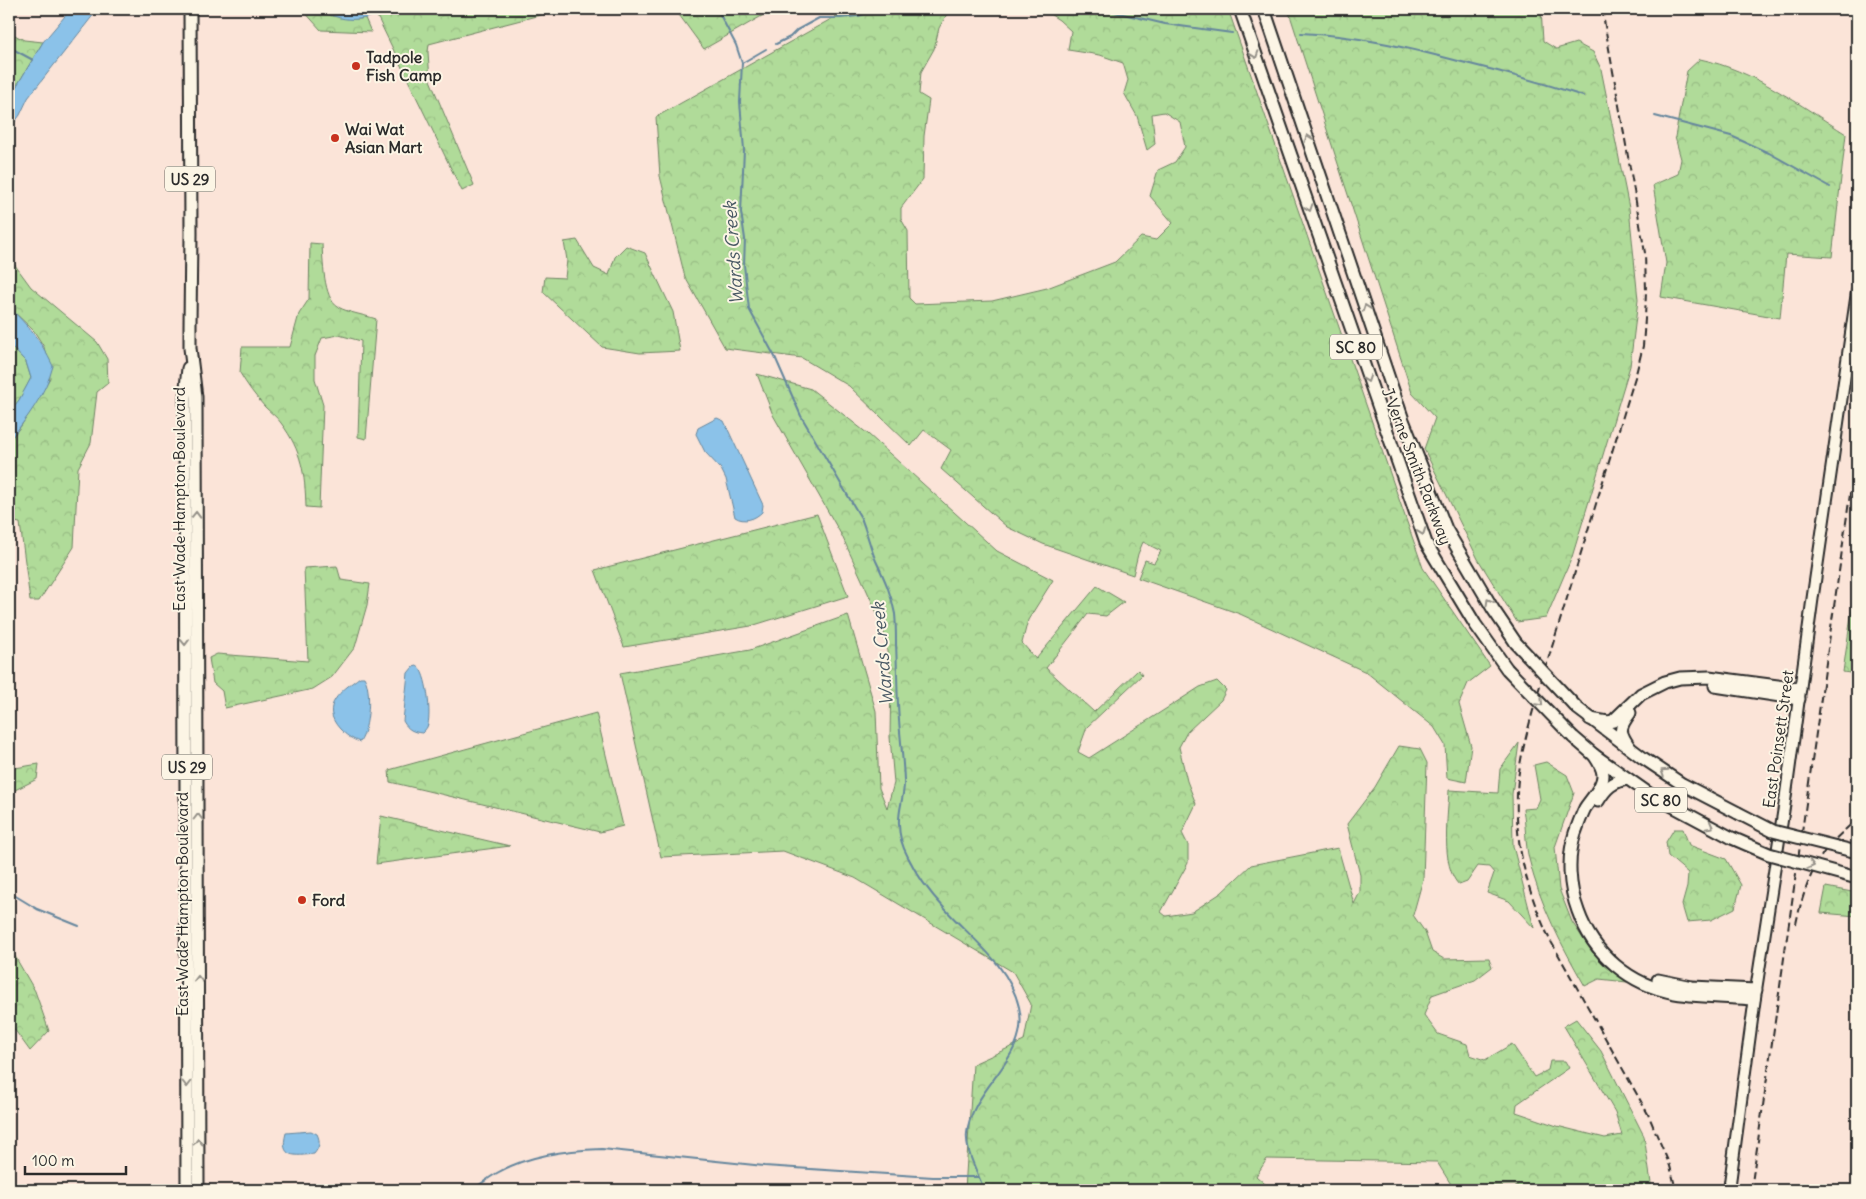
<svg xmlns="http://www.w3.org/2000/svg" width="1866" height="1199" viewBox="0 0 1866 1199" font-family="Delius,sans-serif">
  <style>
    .forest { fill: url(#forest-crowns); stroke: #6e8362 }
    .water { fill: #8bc2e9; stroke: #65869d }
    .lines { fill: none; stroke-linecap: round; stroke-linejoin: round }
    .stream { stroke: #65869d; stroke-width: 2 }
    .secondary-casing { stroke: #2b2b2b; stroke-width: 14 }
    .primary-casing { stroke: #2b2b2b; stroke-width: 15 }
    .secondary { stroke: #fcf5e5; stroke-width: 10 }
    .primary { stroke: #fcf5e5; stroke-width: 11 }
    .rail { stroke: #2b2b2b; stroke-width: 2; stroke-dasharray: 8 4; stroke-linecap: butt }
    .primary-bridge-casing { stroke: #2b2b2b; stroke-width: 15; stroke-linecap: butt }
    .primary-bridge { stroke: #fcf5e5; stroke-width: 11 }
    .oneway { stroke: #949088 }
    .poi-dot { fill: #c8321e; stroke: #fcf5e5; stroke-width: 2 }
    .labels { text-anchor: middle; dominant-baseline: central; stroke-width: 4; stroke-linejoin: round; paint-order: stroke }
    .shield { fill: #fcf5e5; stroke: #6a6863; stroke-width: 1 }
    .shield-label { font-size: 15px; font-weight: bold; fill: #2b2b2b }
    .poi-label { font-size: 16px; font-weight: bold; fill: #2b2b2b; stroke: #fcf5e5; text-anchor: start }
    .street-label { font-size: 16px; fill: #2b2b2b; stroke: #fcf5e5 }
    .water-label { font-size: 18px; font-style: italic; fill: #485864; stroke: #fcf5e5 }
  </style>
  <defs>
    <pattern id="forest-crowns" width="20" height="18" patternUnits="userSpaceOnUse" patternTransform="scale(1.25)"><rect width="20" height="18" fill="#b0db99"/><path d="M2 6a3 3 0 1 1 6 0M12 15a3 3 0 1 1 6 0" fill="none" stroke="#98bc84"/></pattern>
  </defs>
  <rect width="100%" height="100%" fill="#fbe4d8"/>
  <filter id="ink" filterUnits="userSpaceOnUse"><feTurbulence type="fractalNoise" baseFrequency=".02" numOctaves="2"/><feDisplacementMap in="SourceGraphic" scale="10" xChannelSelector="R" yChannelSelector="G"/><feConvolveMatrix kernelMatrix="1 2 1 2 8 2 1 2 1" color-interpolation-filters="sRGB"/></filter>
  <g filter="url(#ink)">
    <g class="forest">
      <polygon points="302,9 319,9 332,16 360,19 365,18 371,32 321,30"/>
      <polygon points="397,9 563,9 429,44 428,52 430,80 474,185 462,191 376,14"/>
      <polygon points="672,9 774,9 704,49 677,12"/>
      <polygon points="849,9 975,9 947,14 939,28 934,49 921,72 919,94 929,100 924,136 923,179 901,208 901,219 908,231 909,298 915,304 992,301 1047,288 1115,262 1141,237 1156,240 1173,223 1150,196 1158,170 1175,162 1185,147 1180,122 1164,112 1152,114 1155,144 1147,150 1137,116 1124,93 1128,80 1123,63 1100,55 1068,50 1071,31 1059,20 1042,9 1228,9 1423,568 1490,666 1468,683 1459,704 1471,746 1466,782 1447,778 1445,745 1434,727 1366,672 1240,614 1138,578 1145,560 1154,563 1161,551 1143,542 1138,554 1133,575 1043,544 1007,527 941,469 951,450 924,430 911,446 849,386 802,358 725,348 685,277 660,176 656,117"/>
      <polygon points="1288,9 1541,9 1543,41 1556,49 1576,43 1593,52 1601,69 1629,208 1638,300 1630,366 1572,557 1546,618 1517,622 1478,559 1424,449 1435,418 1412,393"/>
      <polygon points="9,32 24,40 43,42 9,99"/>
      <path d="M 1700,59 C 1753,70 1800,105 1846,134 L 1832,257 L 1786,254 L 1780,318 L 1661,297 L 1666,263 L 1653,185 L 1678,174 L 1681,159 L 1675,137 L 1687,71 Z"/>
      <polygon points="577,240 594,268 609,275 615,257 626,246 645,253 673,312 680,351 640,353 602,347 543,292 545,277 565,278 567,260 564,242"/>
      <path d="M 310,243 L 322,244 C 323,260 323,298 338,307 C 349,313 365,315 376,319 L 366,439 L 358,437 L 361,341 L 339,335 L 322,338 L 315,356 L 315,379 L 323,405 L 319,508 L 306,507 C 305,474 302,451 281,423 C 277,417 270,412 265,407 C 255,396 247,385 240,373 L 242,347 L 290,347 L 299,314 L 309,299 Z"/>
      <polygon points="9,257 31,287 97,342 107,359 108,383 97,392 91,443 78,468 74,547 39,601 30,601 20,523 9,521 9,441 21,426 50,378 44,347 34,331 9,307"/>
      <polygon points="9,344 26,362 31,378 19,401 9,412"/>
      <polygon points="757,374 811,389 868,434 997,551 1053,580 1028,620 1022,643 1036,659 1097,586 1124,602 1106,616 1088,614 1046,668 1094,712 1138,670 1142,675 1087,727 1078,752 1089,758 1200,687 1217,681 1226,690 1221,700 1187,732 1179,747 1187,781 1196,804 1182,833 1188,845 1188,863 1161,912 1166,916 1192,912 1221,893 1251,865 1338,848 1354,904 1360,892 1360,875 1347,824 1375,787 1399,746 1420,749 1427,763 1423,879 1413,915 1425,932 1432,952 1444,959 1489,958 1492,967 1475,980 1432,995 1424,1015 1438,1034 1467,1044 1470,1055 1485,1060 1512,1044 1534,1077 1548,1070 1550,1061 1565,1061 1569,1068 1517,1104 1516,1112 1557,1126 1605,1138 1622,1135 1615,1112 1564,1026 1576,1019 1601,1051 1644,1136 1652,1190 1517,1190 1517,1185 1452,1186 1437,1162 1267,1159 1256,1176 1272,1190 1185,1190 1178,1188 1179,1190 965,1190 973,1064 1024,1041 1031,1004 1013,972 855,878 783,851 661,857 620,673 750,650 848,615 876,711 879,788 887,808 894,783 890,737 891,677 883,626 842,536 773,415"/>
      <polygon points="817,514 848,596 751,626 624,647 595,570"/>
      <polygon points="337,566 341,580 370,584 367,605 355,647 332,677 313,689 225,708 222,691 213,683 209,658 217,654 308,661 304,568"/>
      <polygon points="1857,573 1857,674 1843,672"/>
      <polygon points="596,713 623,826 600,832 390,782 389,770"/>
      <path d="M 1519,743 L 1512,794 L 1513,846 L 1534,928 L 1509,901 L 1487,893 L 1494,873 L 1489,867 L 1478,866 L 1467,882 L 1459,885 C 1440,865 1448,816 1449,790 L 1498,793 L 1500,769 Z"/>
      <path d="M 1546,762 L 1567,775 L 1574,793 L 1555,847 L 1559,889 L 1572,922 L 1592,952 L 1627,982 L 1599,979 L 1585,986 C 1562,946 1540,905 1529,859 C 1525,843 1526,826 1523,809 L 1536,808 L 1540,799 L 1534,765 Z"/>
      <polygon points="39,764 37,779 9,793 9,769"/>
      <polygon points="381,816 510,846 376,864"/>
      <polygon points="1674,829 1683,829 1689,845 1726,859 1741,885 1735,908 1711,920 1687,922 1682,905 1687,887 1688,873 1668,856 1666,842"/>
      <polygon points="1826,887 1857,893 1857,916 1821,913"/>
      <polygon points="9,946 35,991 49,1031 30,1051 9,1022"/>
    </g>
    <g class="water">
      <polygon points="71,9 98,9 28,98 20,115 9,130 9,99 43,42"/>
      <path d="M 319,9 L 397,9 C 365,18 350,27 319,9 Z"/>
      <path d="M 9,307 C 29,327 40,339 53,366 C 46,394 26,419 9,441 L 9,412 L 19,400 L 31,378 L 26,362 L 9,344 Z"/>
      <path d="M 717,418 L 724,421 L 763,505 L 762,512 C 755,519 744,523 735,517 L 726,479 L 721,469 L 705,452 L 696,434 L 698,428 Z"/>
      <path d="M 417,666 C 427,671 432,717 427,727 C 426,729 424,731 422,733 C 413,732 408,730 403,721 L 408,673 L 413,667 Z"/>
      <path d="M 360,677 L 364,677 C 372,690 369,729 360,742 C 351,739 346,735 340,729 C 319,706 341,691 360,677 Z"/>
      <path d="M 311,1131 L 317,1134 C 321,1142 319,1148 314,1154 C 295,1156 279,1159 286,1133 Z"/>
    </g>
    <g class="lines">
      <g class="stream">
        <path d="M 717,9 L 736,45 L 742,63 L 740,102 L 744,150 L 741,212 L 745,239 L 744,265 L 749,309 L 775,357 L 801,416 L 861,518 C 867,532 870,547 876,561 C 885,580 891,593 895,614 C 896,624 896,634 896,644 C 897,664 897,684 898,704 C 899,730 903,755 904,780 C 905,795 898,809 899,824 C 899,835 903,848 908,857 C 917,876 931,894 945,909 C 972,939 1009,965 1019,1007 C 1031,1058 972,1086 967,1133 C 965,1152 978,1172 984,1190"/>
        <polyline points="1102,9 1165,24 1232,33"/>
        <path d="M 1301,33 C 1356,35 1409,48 1462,62 C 1503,72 1543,83 1583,96"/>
        <polyline points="776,44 790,37 797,30 819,18 841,18 858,16 881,9"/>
        <polyline points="9,47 33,60"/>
        <polyline points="742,63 766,49"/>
        <polyline points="1655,116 1731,136 1769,153 1830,187"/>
        <polyline points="9,892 37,909 79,926"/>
        <path d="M 472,1190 C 480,1185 488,1178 497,1173 C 528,1155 567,1150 602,1149 L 764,1166 L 933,1177 L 978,1177"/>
      </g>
      <defs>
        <polyline id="secondary" points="1729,1190 1756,990 1785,801 1813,595 1857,292"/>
        <g id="primary">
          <polyline points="190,9 191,234 190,325 190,348 196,397 198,1190"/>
          <polyline points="1240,9 1426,543 1475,624 1507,669"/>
          <polyline points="1264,9 1403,420 1446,529 1493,609 1516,643"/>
          <polyline points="1715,686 1799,699"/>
          <polyline points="1577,708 1643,758 1682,784 1738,813"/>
          <polyline points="1590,719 1608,722 1613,721 1641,694 1665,682 1680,678 1709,677 1800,689"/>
          <polyline points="1573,737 1594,755 1648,793 1732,838"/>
          <path d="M 1630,748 C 1619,732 1618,729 1630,713"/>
          <path d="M 1594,755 C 1598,761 1603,768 1603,775 C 1603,787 1591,799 1585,808 C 1581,816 1578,825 1575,833 C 1567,858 1569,887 1578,911 C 1593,954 1630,985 1675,993 C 1701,997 1728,997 1754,999"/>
          <path d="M 1598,801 C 1606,788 1613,781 1628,779"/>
          <polyline points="1658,980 1692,987 1756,990"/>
          <polyline points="187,1190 185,397 188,368"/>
        </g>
      </defs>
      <use href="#secondary" class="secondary-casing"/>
      <use href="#primary" class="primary-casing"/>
      <use href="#secondary" class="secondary"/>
      <use href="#primary" class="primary"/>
      <g class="rail">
        <path d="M 1602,9 L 1645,253 L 1646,291 L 1645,319 L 1643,346 L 1636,374 L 1539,689 C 1530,722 1518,760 1517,794 C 1515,847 1527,890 1549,938 L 1648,1114 L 1670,1166 L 1676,1190"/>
        <path d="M 1796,924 C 1801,900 1810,872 1824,852 C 1833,840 1846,829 1857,819"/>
        <polyline points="1751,1190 1857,445"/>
      </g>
      <defs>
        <g id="primary-bridge">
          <polyline points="1516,643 1577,708"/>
          <polyline points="1507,669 1573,737"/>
          <polyline points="1738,813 1773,831 1857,852"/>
          <polyline points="1732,838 1769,854 1857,878"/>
        </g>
      </defs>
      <use href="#primary-bridge" class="primary-bridge-casing"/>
      <use href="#primary-bridge" class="primary-bridge"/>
    </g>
    <defs><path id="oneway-chevron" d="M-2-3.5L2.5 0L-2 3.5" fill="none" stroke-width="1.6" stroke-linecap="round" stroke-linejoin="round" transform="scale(1.25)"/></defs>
    <g class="oneway">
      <use href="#oneway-chevron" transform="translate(1255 55) rotate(71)"/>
      <use href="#oneway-chevron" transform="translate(1308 138) rotate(-109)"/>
      <use href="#oneway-chevron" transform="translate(1309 208) rotate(71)"/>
      <use href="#oneway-chevron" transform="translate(1366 308) rotate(-109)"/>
      <use href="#oneway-chevron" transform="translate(1367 379) rotate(71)"/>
      <use href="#oneway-chevron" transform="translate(196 515) rotate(-89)"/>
      <use href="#oneway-chevron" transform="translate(1422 532) rotate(70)"/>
      <use href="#oneway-chevron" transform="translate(1489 602) rotate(-120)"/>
      <use href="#oneway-chevron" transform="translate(185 642) rotate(89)"/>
      <use href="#oneway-chevron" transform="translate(1540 703) rotate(46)"/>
      <use href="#oneway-chevron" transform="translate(1664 772) rotate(-147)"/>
      <use href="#oneway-chevron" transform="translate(198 817) rotate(-90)"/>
      <use href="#oneway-chevron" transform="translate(1710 826) rotate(29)"/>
      <use href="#oneway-chevron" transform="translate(1811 865) rotate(15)"/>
      <use href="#oneway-chevron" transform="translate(198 979) rotate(-90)"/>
      <use href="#oneway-chevron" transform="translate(187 1084) rotate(90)"/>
      <use href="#oneway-chevron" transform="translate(198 1142) rotate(-90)"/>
    </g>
  </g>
  <g class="poi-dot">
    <circle cx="356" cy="66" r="5"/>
    <circle cx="335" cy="138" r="5"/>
    <circle cx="302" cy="900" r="5"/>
  </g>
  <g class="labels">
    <g class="shield">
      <rect x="165" y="166.5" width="50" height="25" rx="4"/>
      <rect x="1330" y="334.5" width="52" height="25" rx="4"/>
      <rect x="162" y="754.5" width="50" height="25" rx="4"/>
      <rect x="1635" y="787.5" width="52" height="25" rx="4"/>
    </g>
    <g class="shield-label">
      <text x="190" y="179">US 29</text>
      <text x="1356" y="347">SC 80</text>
      <text x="187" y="767">US 29</text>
      <text x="1661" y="800">SC 80</text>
    </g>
    <g class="poi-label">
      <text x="366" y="57">Tadpole<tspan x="366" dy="18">Fish Camp</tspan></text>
      <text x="345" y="129">Wai Wat<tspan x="345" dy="18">Asian Mart</tspan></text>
      <text x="312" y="900">Ford</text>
    </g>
    <g class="street-label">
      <text transform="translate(1417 466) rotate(69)">J Verne Smith Parkway</text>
      <text transform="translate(179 499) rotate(-90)">East Wade Hampton Boulevard</text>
      <text transform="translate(1778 739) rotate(-82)">East Poinsett Street</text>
      <text transform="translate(182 904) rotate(-90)">East Wade Hampton Boulevard</text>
    </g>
    <g class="water-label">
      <text transform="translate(733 253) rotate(-94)">Wards Creek</text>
      <text transform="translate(882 654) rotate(-95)">Wards Creek</text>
    </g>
  </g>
  <rect width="1866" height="1199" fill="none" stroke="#fcf5e5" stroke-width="30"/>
  <rect x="15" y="15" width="1836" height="1169" fill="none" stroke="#2b2b2b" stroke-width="2" filter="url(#ink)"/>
  <path d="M25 1166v8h101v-8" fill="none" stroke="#2b2b2b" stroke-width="2.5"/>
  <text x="32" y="1166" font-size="15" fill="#2b2b2b" stroke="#fcf5e5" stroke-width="4" paint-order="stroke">100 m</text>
</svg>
